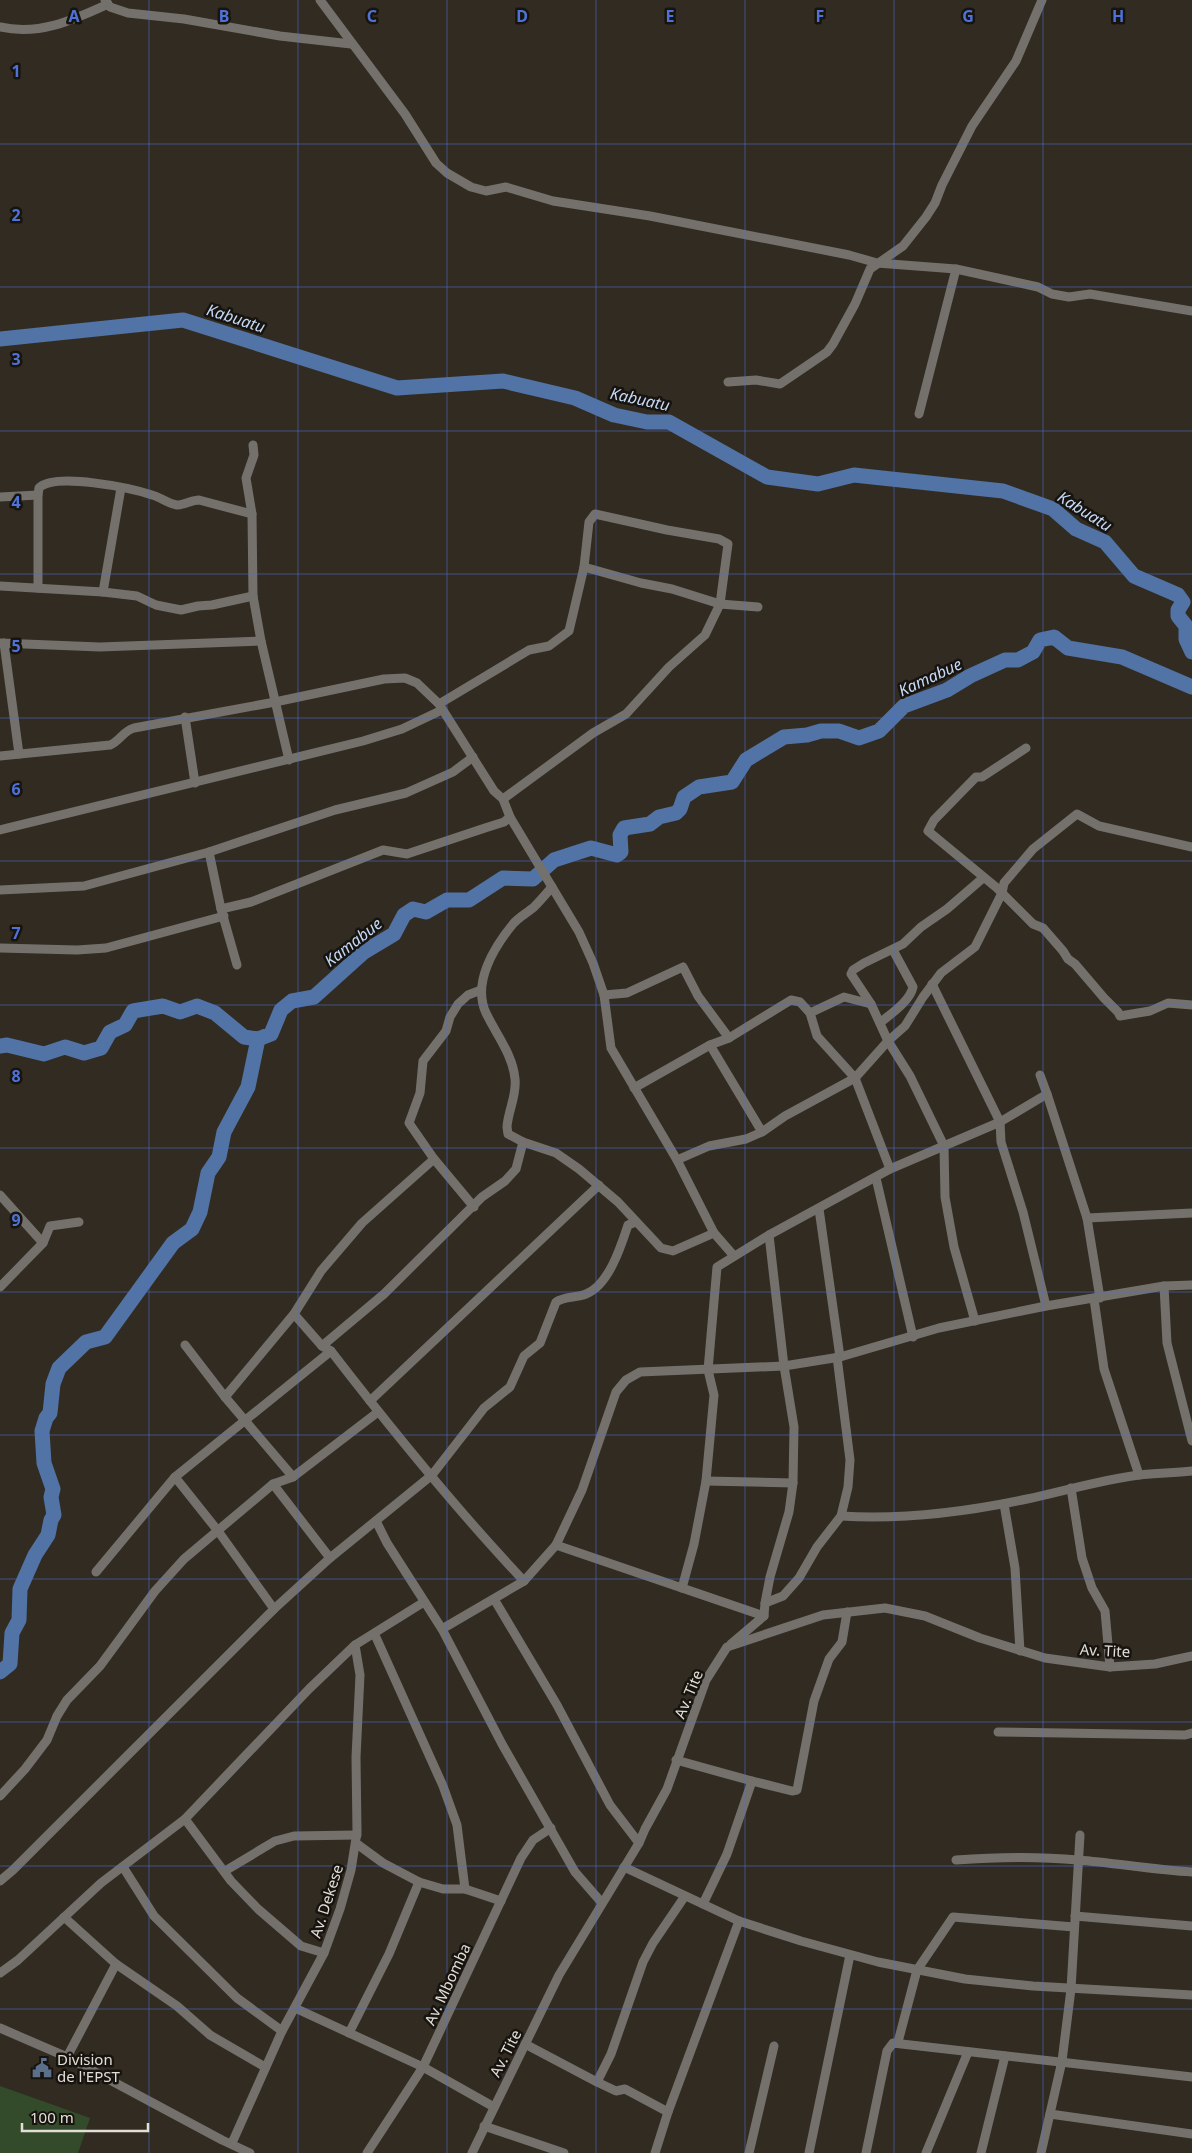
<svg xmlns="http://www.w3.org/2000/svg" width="1192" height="2153" viewBox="0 0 1192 2153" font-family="'Noto Sans',sans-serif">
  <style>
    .green { fill: #334b2b }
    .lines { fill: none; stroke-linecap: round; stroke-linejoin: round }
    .river { stroke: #5173a5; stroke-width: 15 }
    .street { stroke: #74716c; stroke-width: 9 }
    .grid { fill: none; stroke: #4e72d8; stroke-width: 1; stroke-opacity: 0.55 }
    .labels { text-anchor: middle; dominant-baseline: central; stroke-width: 5; stroke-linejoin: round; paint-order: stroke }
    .street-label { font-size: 15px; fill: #e2ded7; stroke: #17140f }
    .poi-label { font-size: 15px; fill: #e2ded7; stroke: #17140f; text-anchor: start }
    .water-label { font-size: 16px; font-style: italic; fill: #c6daf8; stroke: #17140f }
    .grid-label { font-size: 16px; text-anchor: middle; font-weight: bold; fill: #4e72d8; stroke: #17140f; stroke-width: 5; stroke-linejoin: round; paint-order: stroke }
  </style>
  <rect width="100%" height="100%" fill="#322b21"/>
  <polygon class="green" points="0,2086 90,2118 78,2153 0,2153"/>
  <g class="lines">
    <g class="river">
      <polyline points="0,339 183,320 397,388 503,381 575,398 614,415 647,422 669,422 767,477 818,484 854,475 1003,491 1053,509 1076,529 1105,542 1134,576 1178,595 1183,602 1178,610 1178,616 1186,626 1186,639 1192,652"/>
      <polyline points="0,1046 7,1045 44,1054 65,1047 84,1053 101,1048 110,1032 125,1025 133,1011 163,1006 180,1012 197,1006 215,1013 244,1037 258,1039 271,1034 281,1010 292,1001 314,997 364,952 394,934 404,915 413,909 426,912 447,900 469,900 503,878 533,879 554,860 591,848 617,855 621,852 620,835 624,828 650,824 659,817 676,813 680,809 684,797 699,787 732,782 746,760 784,737 807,735 821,731 839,731 859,738 879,731 904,706 947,690 970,676 1005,660 1018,660 1033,652 1040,640 1054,637 1068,648 1122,657 1192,687"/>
      <polyline points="0,1672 10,1664 12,1633 19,1620 20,1589 35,1555 48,1535 51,1520 54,1515 51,1497 53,1489 44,1463 42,1431 46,1418 50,1413 53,1384 59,1368 86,1342 105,1337 173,1243 192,1229 200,1212 208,1173 219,1157 224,1132 248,1087 258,1039"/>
    </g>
    <g class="street">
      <polyline points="105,0 110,7 128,13 184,19 280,36 351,44"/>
      <polyline points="320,0 405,114 436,163 447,173 471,187 486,191 506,187 553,201 650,216 849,255 877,263 956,269 1011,281 1038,287 1052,294 1069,297 1090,294 1192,311"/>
      <path d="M 0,27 C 39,36 73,20 108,4"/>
      <polyline points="728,382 756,380 780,384 827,352 833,344 855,304 870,269 903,246 926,217 935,203 942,185 972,126 1016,61 1042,0"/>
      <polyline points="919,414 956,269"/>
      <polyline points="253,445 254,455 246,478 252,514 253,596 261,641 289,760"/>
      <polyline points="0,497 38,495"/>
      <polyline points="584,567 641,583 672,589 720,604 758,607"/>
      <polyline points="0,586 103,592 137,596 156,605 181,610 198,606 212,605 253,596"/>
      <path d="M 38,588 L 38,495 L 39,488 C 55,472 131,488 152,495 C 160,497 169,504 177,505 C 184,505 192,500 199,500 L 252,514"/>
      <polyline points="103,592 121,488"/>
      <polyline points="0,643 100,647 261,641"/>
      <polyline points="4,643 19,754"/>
      <polyline points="439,704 529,650 549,646 569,631 584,567 589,522 595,514 667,530 719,539 728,544 720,604 705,635 669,667 626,714 593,733 503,799"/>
      <polyline points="185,717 195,783"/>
      <polyline points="1026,748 982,777 976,777 934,820 928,831 997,888 1033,924 1043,928 1063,951 1068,959 1075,964 1104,998 1118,1012 1120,1016 1150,1011 1168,1003 1192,1005"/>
      <path d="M 0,756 L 110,745 C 120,741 123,731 134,728 L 275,702 L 384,679 L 405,678 L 417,683 L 439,704 L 494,791 L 503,799 L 510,817 L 579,932 L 593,963 L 604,995 L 611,1048 L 677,1160 L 714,1233 L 734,1256"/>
      <polyline points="0,830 363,741 402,729 442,710"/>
      <polyline points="209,852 221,909 237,965"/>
      <polyline points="0,890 84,886 209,852 335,810 406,793 453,772 473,757"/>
      <polyline points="221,909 251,902 383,850 407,854 485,828 504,822 510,817"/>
      <polyline points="0,948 77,950 106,948 224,916"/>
      <polyline points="932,984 1000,1122 1001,1142 1023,1212 1046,1306"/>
      <polyline points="604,995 627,993 683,967 698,996 729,1038"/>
      <polyline points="810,1013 817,1036 855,1078 890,1169"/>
      <path d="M 881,1022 C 892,1013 910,1001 913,987 L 893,950"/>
      <polyline points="710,1045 762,1132"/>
      <polyline points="634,1088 710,1045 729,1038 791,1000 800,1002 810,1013 844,997 871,1004"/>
      <polyline points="1047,1094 1087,1218 1100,1298"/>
      <polyline points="523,1142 556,1153 579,1169 618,1202 661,1248 673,1251 714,1233"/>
      <polyline points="677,1160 709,1146 746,1139 762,1132 785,1116 855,1078 888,1041 905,1026 923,997 941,973 975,947 1002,893 1004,883 1033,849 1077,814 1099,826 1192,847"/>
      <polyline points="876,1178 913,1337"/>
      <polyline points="0,1195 43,1243"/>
      <polyline points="474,1207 434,1159 409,1123 420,1093 423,1061 446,1031 450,1017 458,1004 468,995 481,990"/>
      <polyline points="819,1209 840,1357"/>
      <polyline points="1087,1218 1192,1213"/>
      <polyline points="1164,1286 1167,1343 1192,1441"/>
      <polyline points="0,1287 43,1243 50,1226 79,1222"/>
      <polyline points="1094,1299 1104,1369 1139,1475"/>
      <path d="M 294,1314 L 322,1346 L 331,1351 C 392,1430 455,1508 524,1581"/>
      <polyline points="975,1321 954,1247 945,1197 944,1146 910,1076 888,1041 871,1004 851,974 853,970 864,963 903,944 921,927 947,909 983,878"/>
      <polyline points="185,1345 225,1397 293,1477"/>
      <path d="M 322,1346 L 384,1294 L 482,1197 L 505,1181 L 516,1169 L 523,1142 L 508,1134 L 507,1127 C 508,1111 517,1095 515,1079 C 513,1055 496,1034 486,1013 C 472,983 494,947 513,924 C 519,917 527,913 534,907 C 540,901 546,894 552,887"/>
      <polyline points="225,1397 294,1314 321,1271 362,1223 434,1159"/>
      <polyline points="370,1401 599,1185"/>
      <polyline points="175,1477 218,1531 274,1609"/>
      <polyline points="706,1481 793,1483"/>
      <polyline points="273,1484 330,1558"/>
      <polyline points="1071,1488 1082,1558 1092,1588 1105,1611 1110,1667"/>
      <polyline points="1004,1504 1015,1568 1020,1651"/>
      <path d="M 841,1516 C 903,1520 966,1512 1027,1499 C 1064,1491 1101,1480 1139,1475 C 1156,1473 1174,1473 1192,1471"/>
      <polyline points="376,1521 387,1543 442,1629 502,1744 575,1872 602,1903"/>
      <polyline points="556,1545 682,1588"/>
      <polyline points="96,1572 175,1477 331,1351"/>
      <polyline points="494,1599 557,1705 610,1805 639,1843"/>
      <polyline points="765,1603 770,1577 789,1512 793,1483 794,1427 784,1366 769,1235"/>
      <polyline points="764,1616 682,1588 694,1544 706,1481 714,1395 708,1370 717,1267 769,1235 890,1169 1000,1122 1047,1094 1040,1075"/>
      <polyline points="442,1629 524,1581 556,1545 582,1490 616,1392 626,1380 640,1372 784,1366 840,1357 939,1328 1046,1306 1164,1286 1192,1285"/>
      <polyline points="375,1635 443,1786 457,1825 465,1889"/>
      <polyline points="731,1644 764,1616 765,1603 783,1596 799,1578 817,1547 841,1516 848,1487 850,1460 837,1357"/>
      <polyline points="998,1732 1185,1735 1192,1733"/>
      <polyline points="676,1760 752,1781 727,1854 703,1904"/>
      <polyline points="752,1781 792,1791 797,1790 814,1701 829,1659 842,1642 847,1612"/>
      <polyline points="0,1796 25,1769 47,1740 57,1716 67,1700 100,1666 155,1591 184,1559 273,1484 293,1477 378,1412"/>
      <polyline points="185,1819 231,1881 258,1909 301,1946 324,1953"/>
      <polyline points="357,1844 383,1863 419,1882 443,1889 465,1889 501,1901"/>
      <path d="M 956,1860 C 997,1857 1036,1856 1078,1860 C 1116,1863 1154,1870 1192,1872"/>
      <polyline points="123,1867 154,1916 237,1998 282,2031"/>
      <polyline points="624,1867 739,1921 801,1941 878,1962 965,1979 1033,1986 1192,1995"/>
      <polyline points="225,1871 275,1841 294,1836 357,1835"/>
      <path d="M 0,1881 L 13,1870 L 274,1609 L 330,1558 L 432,1475 L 484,1408 L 510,1387 L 524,1356 L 540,1343 L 556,1302 C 564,1296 576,1298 586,1294 C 609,1285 621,1246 628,1225 L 636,1222"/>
      <polyline points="1075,1916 1192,1926"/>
      <polyline points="64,1917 116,1964 177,2006 210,2035 265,2067"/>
      <polyline points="0,1973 18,1960 101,1883 185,1819 309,1689 355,1645 424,1602"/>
      <polyline points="295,2008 423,2067 494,2107"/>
      <polyline points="0,2028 67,2057 222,2140 250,2153"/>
      <polyline points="349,2033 389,1954 419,1882"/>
      <polyline points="898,2042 917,1970 953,1917 1074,1927"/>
      <polyline points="525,2044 597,2082 616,2091 625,2089 668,2112"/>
      <polyline points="67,2057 116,1964"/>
      <polyline points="597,2082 611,2054 643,1962 653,1943 685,1896"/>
      <polyline points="1050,2114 1192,2134"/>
      <polyline points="484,2126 564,2153"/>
      <polyline points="232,2143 282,2031 324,1953 340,1909 351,1870 357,1832 356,1757 360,1675 355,1645"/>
      <polyline points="367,2153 423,2067 521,1858 533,1840 551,1828"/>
      <polyline points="472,2153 559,1975 639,1843 645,1829 667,1789 706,1680 727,1647 823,1615 885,1608 925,1616 980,1638 1045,1658 1110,1667 1155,1664 1192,1656"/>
      <polyline points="655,2153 668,2112 739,1921"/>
      <polyline points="749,2153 774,2046"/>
      <polyline points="809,2153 850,1955"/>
      <polyline points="866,2153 887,2051 893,2043 1192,2077"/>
      <polyline points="926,2153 968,2052"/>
      <polyline points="981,2153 1005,2056"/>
      <polyline points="1041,2153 1062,2061 1071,1989 1080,1835"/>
    </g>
  </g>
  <path class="grid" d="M 149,0 L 149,2153M 298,0 L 298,2153M 447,0 L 447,2153M 596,0 L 596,2153M 745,0 L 745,2153M 894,0 L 894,2153M 1043,0 L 1043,2153M 0,144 L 1192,144M 0,287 L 1192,287M 0,431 L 1192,431M 0,574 L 1192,574M 0,718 L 1192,718M 0,861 L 1192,861M 0,1005 L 1192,1005M 0,1148 L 1192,1148M 0,1292 L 1192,1292M 0,1435 L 1192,1435M 0,1579 L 1192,1579M 0,1722 L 1192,1722M 0,1866 L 1192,1866M 0,2009 L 1192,2009"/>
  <defs>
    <symbol id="civic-bare" viewBox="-9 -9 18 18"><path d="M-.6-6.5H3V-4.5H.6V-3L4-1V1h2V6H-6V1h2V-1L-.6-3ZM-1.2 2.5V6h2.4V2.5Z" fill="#5c6f8a" stroke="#17140f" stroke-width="2.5" paint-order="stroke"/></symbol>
  </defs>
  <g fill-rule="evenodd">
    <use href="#civic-bare" x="28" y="2054" width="28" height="28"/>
  </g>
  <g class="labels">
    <g class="street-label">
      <text transform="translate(1105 1650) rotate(3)">Av. Tite</text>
      <text transform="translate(688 1694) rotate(-67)">Av. Tite</text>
      <text transform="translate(326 1901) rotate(-72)">Av. Dekese</text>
      <text transform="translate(447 1984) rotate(-65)">Av. Mbomba</text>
      <text transform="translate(505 2053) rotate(-63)">Av. Tite</text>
    </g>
    <g class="poi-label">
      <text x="57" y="2059">Division<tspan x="57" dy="17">de l'EPST</tspan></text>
    </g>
    <g class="water-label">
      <text transform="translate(236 318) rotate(18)">Kabuatu</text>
      <text transform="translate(640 399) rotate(12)">Kabuatu</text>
      <text transform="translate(1085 511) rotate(32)">Kabuatu</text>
      <text transform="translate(930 677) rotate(-25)">Kamabue</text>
      <text transform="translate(353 942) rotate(-38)">Kamabue</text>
    </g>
  </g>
  <g class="grid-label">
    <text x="74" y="22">A</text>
    <text x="224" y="22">B</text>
    <text x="372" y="22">C</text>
    <text x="522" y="22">D</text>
    <text x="670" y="22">E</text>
    <text x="820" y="22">F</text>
    <text x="968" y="22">G</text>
    <text x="1118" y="22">H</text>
    <text x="16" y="77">1</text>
    <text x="16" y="221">2</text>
    <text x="16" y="365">3</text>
    <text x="16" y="508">4</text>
    <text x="16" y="652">5</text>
    <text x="16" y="795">6</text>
    <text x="16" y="939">7</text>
    <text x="16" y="1082">8</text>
    <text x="16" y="1226">9</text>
  </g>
  <path d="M22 2123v8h126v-8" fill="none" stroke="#e2ded7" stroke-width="2.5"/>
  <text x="30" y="2123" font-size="15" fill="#e2ded7" stroke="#17140f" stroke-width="4" paint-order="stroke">100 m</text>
</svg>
